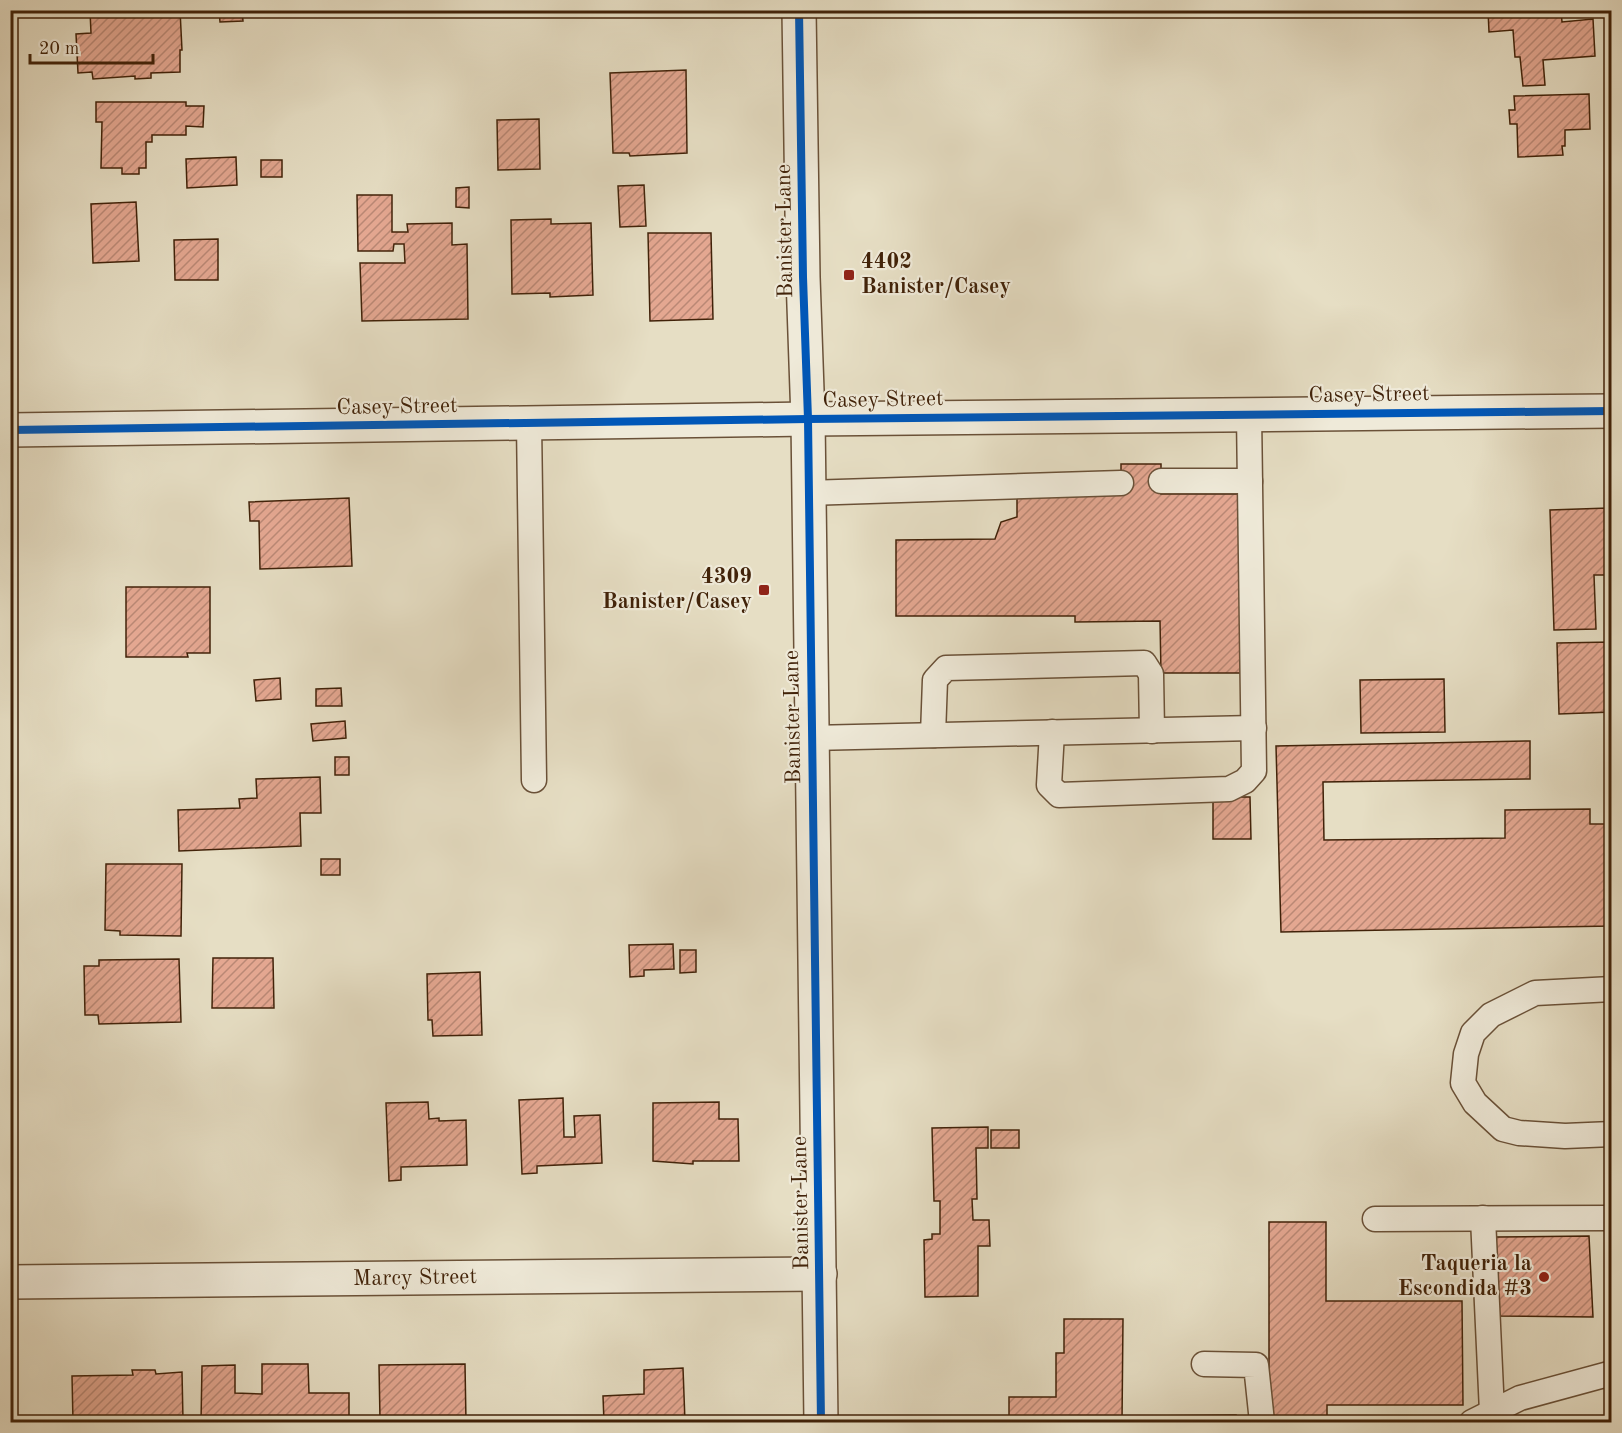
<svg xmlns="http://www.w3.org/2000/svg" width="1622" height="1433" viewBox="0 0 1622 1433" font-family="'Old Standard TT',serif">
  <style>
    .building { fill: url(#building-hatch); stroke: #412209; stroke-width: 1.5 }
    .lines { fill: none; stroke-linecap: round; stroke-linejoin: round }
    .service-casing { stroke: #6a5138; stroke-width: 27 }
    .minor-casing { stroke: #6a5138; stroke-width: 36 }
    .tertiary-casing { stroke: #6a5138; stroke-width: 36 }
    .service { stroke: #efead9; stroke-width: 24 }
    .minor { stroke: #efead9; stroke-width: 33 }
    .tertiary { stroke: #efead9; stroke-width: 33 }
    .cycleway-casing { stroke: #efead9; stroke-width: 11 }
    .cycleway { stroke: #0057b8; stroke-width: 8 }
    .poi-dot { fill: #8f2418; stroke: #efead9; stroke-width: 2 }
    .labels { text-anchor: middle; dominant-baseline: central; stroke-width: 4.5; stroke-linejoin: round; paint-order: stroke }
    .street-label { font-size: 22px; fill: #412209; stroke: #efead9 }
    .poi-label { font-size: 22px; font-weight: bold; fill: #412209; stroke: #efead9; text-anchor: end }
  </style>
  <defs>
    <pattern id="building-hatch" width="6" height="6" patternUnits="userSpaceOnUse" patternTransform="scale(1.5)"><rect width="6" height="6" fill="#e4a791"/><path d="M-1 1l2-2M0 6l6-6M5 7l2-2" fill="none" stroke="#ba8875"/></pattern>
  </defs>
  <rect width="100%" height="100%" fill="#e6dec4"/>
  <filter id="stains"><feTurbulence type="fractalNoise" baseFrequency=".00333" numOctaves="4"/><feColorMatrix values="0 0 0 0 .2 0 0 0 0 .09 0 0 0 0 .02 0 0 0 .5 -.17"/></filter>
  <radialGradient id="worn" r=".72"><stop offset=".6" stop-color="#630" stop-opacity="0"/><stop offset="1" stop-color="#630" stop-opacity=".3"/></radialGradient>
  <g class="building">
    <polygon points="180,10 182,50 180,50 180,72 151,73 151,78 135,79 135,76 93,79 92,72 78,73 76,34 91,33 90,11"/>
    <polygon points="219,10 242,10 243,21 220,22"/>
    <polygon points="1488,10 1561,10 1562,22 1593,19 1595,56 1543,60 1545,85 1523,86 1520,57 1515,57 1513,30 1489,32"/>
    <polygon points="686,70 687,153 630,156 629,153 613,153 610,73"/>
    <polygon points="1589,94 1590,129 1565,130 1565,146 1562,146 1563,155 1518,157 1517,124 1510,124 1509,110 1515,110 1514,96"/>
    <polygon points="96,102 186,102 186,106 204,106 203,127 186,126 186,135 152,135 152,142 146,142 146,168 139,168 139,174 122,174 122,168 101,168 102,122 96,122"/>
    <polygon points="539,119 540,169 498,170 497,120"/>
    <polygon points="236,157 237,185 187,188 186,159"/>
    <rect x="261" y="160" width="21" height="17"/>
    <polygon points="644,185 646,226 620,227 618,186"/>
    <polygon points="469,187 469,208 456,207 456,188"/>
    <polygon points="357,195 392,195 392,232 408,232 407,224 452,223 452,245 467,244 468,319 362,321 360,263 405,263 404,244 394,244 393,251 358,251"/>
    <polygon points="136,202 139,261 93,263 91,204"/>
    <polygon points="551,219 551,224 591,223 593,295 550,297 550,293 512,294 511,220"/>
    <polygon points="648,233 711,233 713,319 650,321"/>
    <polygon points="218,239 218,280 175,280 174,240"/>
    <polygon points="1121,464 1161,464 1161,494 1243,494 1244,673 1161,673 1160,621 1075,622 1075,616 896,616 896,540 995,539 1001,522 1017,517 1017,494 1121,493"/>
    <polygon points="349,498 352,566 260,569 259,521 250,521 249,502"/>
    <polygon points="1608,508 1609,531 1612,531 1612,575 1594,575 1596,629 1554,630 1550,510"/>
    <polygon points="126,587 210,587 210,653 187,653 188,657 126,657"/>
    <polygon points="1612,642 1612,712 1559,714 1557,643"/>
    <polygon points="280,678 281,699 256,701 254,680"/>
    <polygon points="1444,679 1445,732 1361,733 1360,680"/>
    <polygon points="341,688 342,706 316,706 316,689"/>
    <polygon points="345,721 346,738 313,741 311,724"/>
    <polygon points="1530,741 1530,779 1323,782 1324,840 1505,838 1505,810 1590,809 1590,824 1612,824 1612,926 1281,932 1276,746"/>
    <rect x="335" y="757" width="14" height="18"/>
    <polygon points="320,777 321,813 300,813 301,846 179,851 178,810 240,808 239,799 257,798 256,779"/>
    <polygon points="1213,797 1250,797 1251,839 1213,839"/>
    <rect x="321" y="859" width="19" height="16"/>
    <polygon points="106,864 182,864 181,936 120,935 120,931 105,930"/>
    <polygon points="673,944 674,969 644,970 644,976 630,977 629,945"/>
    <polygon points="680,950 696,950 696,972 680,973"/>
    <polygon points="213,958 273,958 274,1008 212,1008"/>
    <polygon points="179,959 181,1022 99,1024 98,1015 85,1015 84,966 99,966 99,960"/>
    <polygon points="480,972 482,1035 433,1036 432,1020 428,1020 427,974"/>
    <polygon points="563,1098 564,1137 575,1137 574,1116 600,1115 602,1163 537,1166 537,1173 522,1174 519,1100"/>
    <polygon points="428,1102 429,1119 439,1118 439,1121 466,1120 467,1165 401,1167 401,1180 389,1181 386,1103"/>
    <polygon points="719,1102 719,1119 738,1119 739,1161 693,1161 693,1164 653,1161 653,1103"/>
    <polygon points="988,1127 988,1148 976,1148 977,1199 972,1199 973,1220 989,1220 990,1246 978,1246 978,1296 925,1297 924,1240 932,1239 932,1234 940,1234 940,1201 934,1201 932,1128"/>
    <rect x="991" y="1130" width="28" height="18"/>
    <polygon points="1269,1222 1326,1222 1326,1301 1462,1301 1463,1405 1327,1405 1327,1422 1269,1422"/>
    <polygon points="1589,1236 1593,1317 1499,1316 1496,1237"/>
    <polygon points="1064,1319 1123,1319 1122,1422 1009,1422 1009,1397 1056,1397 1056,1353 1064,1353"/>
    <polygon points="262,1364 308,1364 309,1393 349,1393 349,1422 201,1422 202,1366 235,1365 235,1393 262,1394"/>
    <polygon points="465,1364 466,1422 443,1422 443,1418 380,1419 379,1365"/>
    <polygon points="683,1368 685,1422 604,1422 603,1396 644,1394 644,1370"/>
    <polygon points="132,1370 155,1370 156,1374 182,1372 183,1420 179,1420 179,1422 73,1422 72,1376 133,1375"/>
    <polygon points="1236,1415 1236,1422 1144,1422 1144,1416"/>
  </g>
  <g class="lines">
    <defs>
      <g id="service">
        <polyline points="529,423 534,780"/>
        <polyline points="1161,481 1250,481"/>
        <polyline points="807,493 1121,483"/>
        <polyline points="1052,732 1049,785 1059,795 1229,789 1245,781 1254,771 1249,414"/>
        <polyline points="933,735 935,680 946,668 1144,663 1151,674 1152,731"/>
        <polyline points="811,738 1254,728"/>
        <polyline points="1612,989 1535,993 1491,1015 1473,1033 1466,1054 1463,1083 1475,1103 1503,1129 1519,1133 1565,1136 1612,1134"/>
        <polyline points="1483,1218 1492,1412"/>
        <polyline points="1375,1219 1612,1218"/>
        <polyline points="1204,1364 1256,1365 1262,1422"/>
        <polyline points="1472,1422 1520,1398 1612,1373"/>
      </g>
      <g id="minor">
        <polyline points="10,430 808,419 1612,411"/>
        <polyline points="10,1282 820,1274"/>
      </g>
      <polyline id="tertiary" points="799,10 803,277 808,419 821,1422"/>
    </defs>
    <use href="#service" class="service-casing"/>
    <use href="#minor" class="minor-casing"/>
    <use href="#tertiary" class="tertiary-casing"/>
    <use href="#service" class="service"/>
    <use href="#minor" class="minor"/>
    <use href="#tertiary" class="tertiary"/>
    <defs>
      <g id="cycleway">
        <polyline points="799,10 803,277 808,419 821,1422"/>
        <polyline points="10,430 808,419 1612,411"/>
      </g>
    </defs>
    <use href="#cycleway" class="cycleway-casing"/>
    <use href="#cycleway" class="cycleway"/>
  </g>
  <g class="poi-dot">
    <rect x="843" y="269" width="12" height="12" rx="3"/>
    <rect x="758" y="584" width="12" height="12" rx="3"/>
    <circle cx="1544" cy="1277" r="6"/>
  </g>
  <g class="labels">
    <g class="street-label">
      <text transform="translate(785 231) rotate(-91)">Banister Lane</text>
      <text transform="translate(1369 395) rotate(-1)">Casey Street</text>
      <text transform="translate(883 400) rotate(-1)">Casey Street</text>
      <text transform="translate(397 407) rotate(-1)">Casey Street</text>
      <text transform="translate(793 717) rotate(-91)">Banister Lane</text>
      <text transform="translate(801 1203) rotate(-91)">Banister Lane</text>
      <text transform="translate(415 1278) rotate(-1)">Marcy Street</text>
    </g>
    <g class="poi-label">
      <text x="861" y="262" text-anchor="start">4402<tspan x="861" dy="25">Banister/Casey</tspan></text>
      <text x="752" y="577">4309<tspan x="752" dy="25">Banister/Casey</tspan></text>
      <text x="1532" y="1264">Taqueria la<tspan x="1532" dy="25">Escondida #3</tspan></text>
    </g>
  </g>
  <rect width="1622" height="1433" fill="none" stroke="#e6dec4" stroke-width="36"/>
  <rect x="12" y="12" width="1598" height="1409" fill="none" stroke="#412209" stroke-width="3"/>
  <rect x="18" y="18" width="1586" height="1397" fill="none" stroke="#412209" stroke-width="1.5"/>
  <path d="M30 54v9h123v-9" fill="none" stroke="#412209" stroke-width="3"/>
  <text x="39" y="54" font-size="18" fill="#412209" stroke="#efead9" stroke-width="4.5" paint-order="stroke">20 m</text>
  <rect width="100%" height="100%" filter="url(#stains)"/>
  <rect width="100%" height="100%" fill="url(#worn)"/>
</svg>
